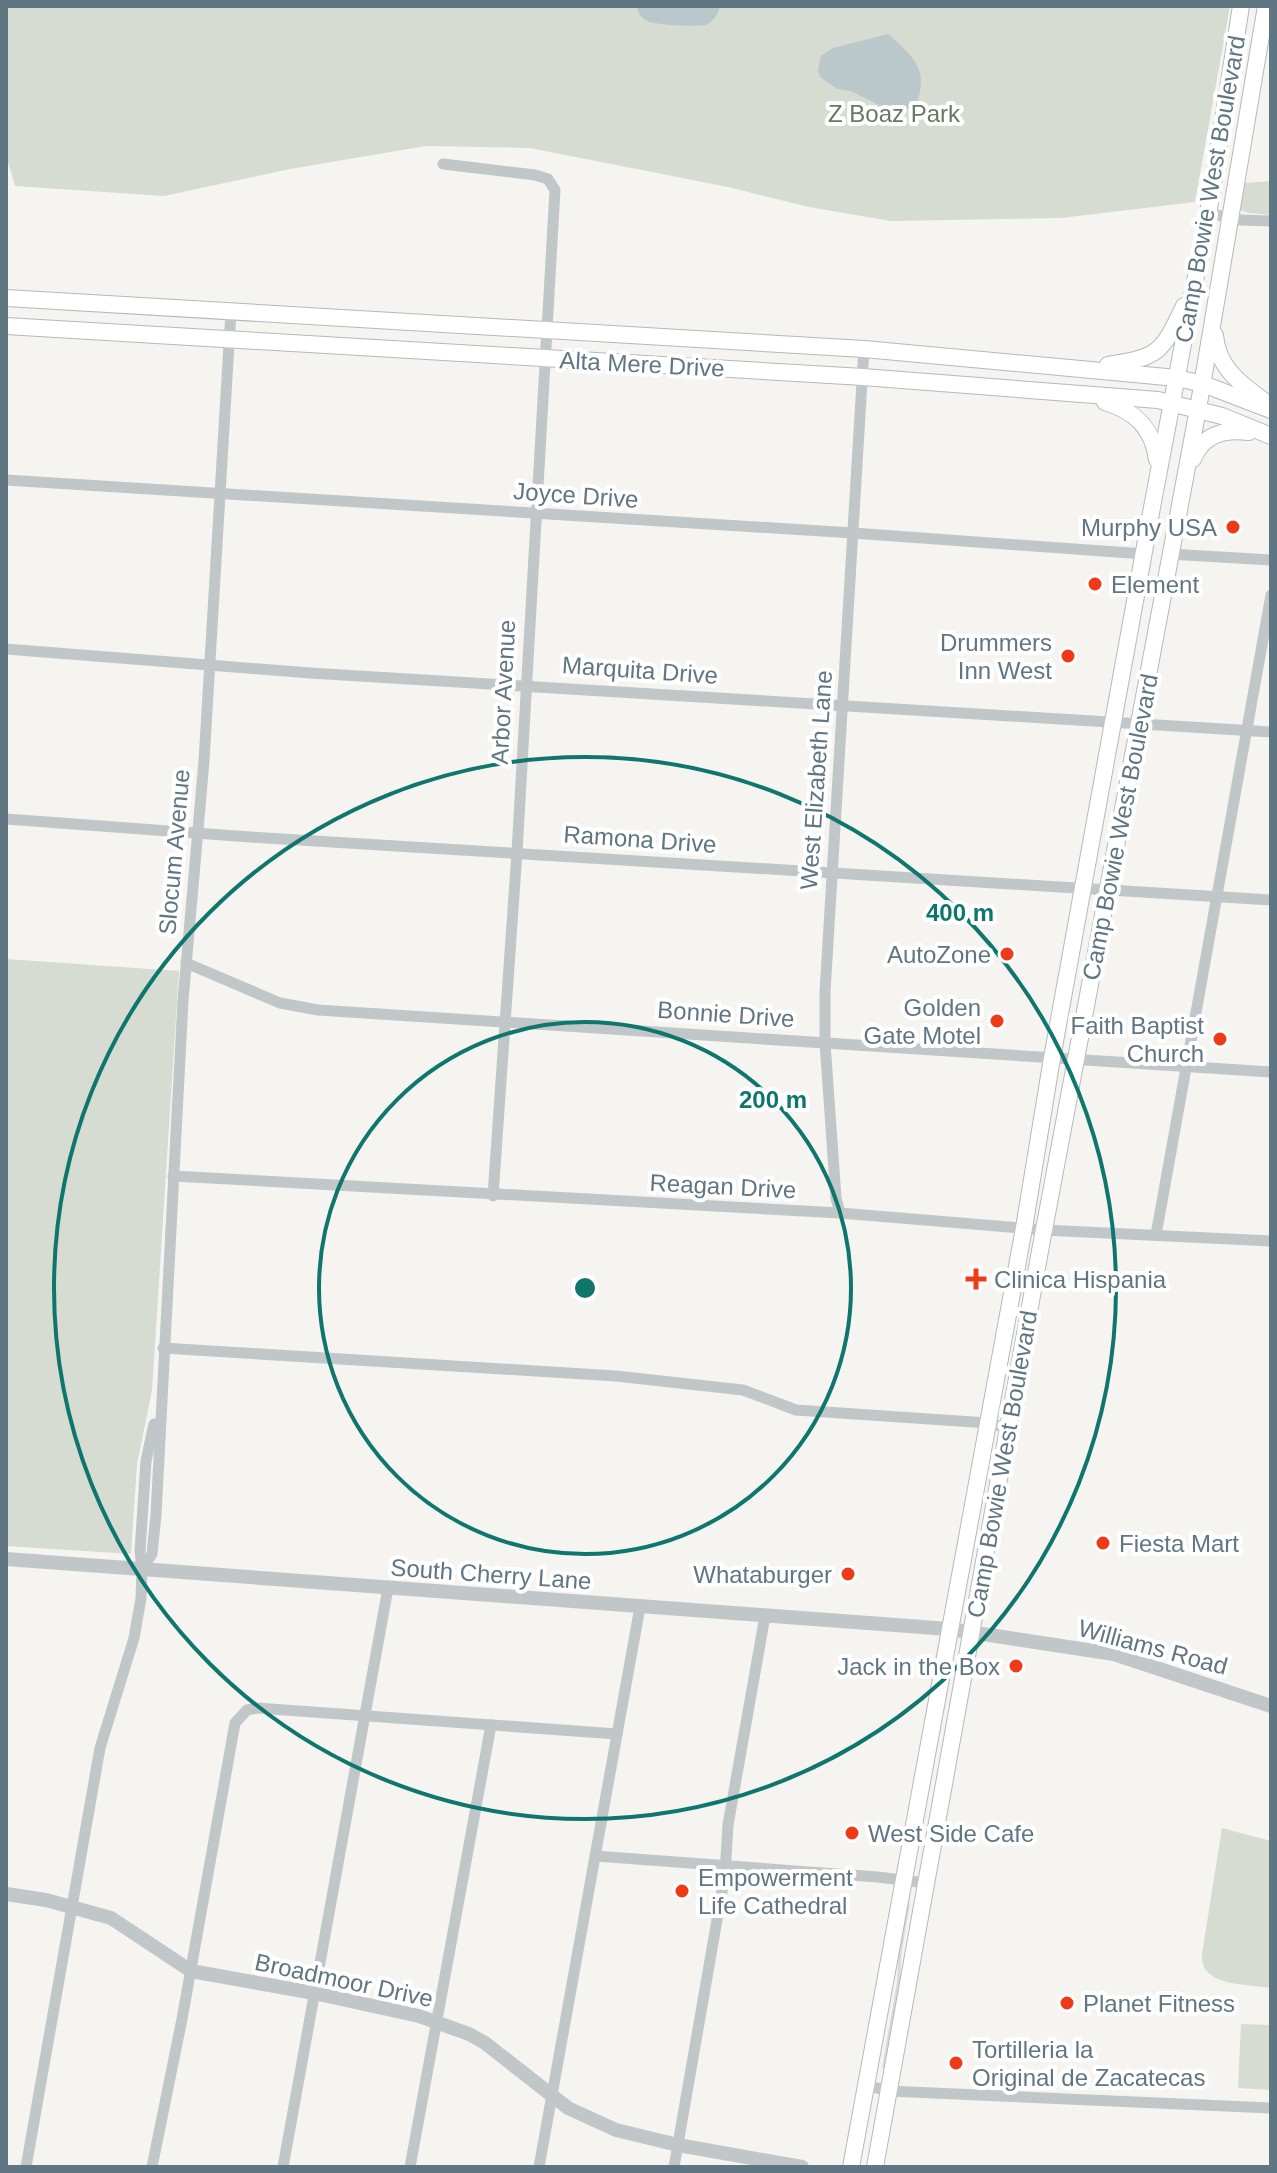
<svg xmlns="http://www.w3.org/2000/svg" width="1277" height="2173" viewBox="0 0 1277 2173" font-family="Arial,sans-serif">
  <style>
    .green { fill: #d6dcd1 }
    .water { fill: #bac8cc }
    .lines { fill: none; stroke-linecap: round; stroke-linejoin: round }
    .primary-casing { stroke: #b4b9bc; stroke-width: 18 }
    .minor { stroke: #c1c6c8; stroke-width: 11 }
    .tertiary { stroke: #c1c6c8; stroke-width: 14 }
    .primary { stroke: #fff; stroke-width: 16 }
    .ring { fill: none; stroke: #0f766e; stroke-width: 4 }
    .poi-dot { fill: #ee3a17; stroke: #fff; stroke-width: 3 }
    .labels { text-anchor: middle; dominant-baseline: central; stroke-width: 8; stroke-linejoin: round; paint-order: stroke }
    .park-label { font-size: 24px; fill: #677a61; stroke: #fff }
    .street-label { font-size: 24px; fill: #617683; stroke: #fff }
    .poi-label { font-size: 24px; fill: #617683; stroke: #fff; text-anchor: end }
    .centre { fill: #0f766e; stroke: #fff; stroke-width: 4 }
    .ring-label { font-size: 24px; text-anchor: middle; font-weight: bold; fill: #0f766e; stroke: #fff; stroke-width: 8; stroke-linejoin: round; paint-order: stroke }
  </style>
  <rect width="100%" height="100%" fill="#f5f4f0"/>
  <g class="green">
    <polygon points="6,6 1230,6 1195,202 1061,218 891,221 809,207 728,187 530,148 426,146 290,169 164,196 15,186 6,155"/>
    <polygon points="1271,181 1271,215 1249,213 1240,210 1245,183"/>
    <polygon points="6,959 179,971 152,1390 137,1464 131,1554 6,1546"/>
    <path d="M 1222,1828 L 1271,1841 L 1271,1988 C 1248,1984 1199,1987 1202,1954 Z"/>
    <polygon points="907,1903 910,1903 901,1956 900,1983 885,2068 882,2068 897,1982 899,1948"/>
    <polygon points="1241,2024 1271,2025 1271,2090 1238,2088"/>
  </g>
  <g class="water">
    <path d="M 637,6 L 720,6 C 718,14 714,22 705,25 C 696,27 655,25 647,21 C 641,18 638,13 637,6 Z"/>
    <path d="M 888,34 C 916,59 931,71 914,110 L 908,109 L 901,116 L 851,91 L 837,89 L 820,77 L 818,70 L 821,56 L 833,48 Z"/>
  </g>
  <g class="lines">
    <defs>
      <g id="primary">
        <polyline points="6,298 864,349 1177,378 1203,384 1271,410"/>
        <polyline points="6,326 863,377 1158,400 1222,416 1271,436"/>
        <path d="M 1215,335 C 1217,366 1239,383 1263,400"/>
        <path d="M 1108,365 C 1160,357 1162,352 1184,306"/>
        <path d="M 1105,402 C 1135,411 1153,428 1157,460"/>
        <path d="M 1193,459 C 1203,434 1224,429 1249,432"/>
        <polyline points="851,2167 1024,1228 1052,1058 1153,502 1211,197 1241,6"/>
        <polyline points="875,2167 1040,1251 1198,409 1266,6"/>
      </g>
    </defs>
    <use href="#primary" class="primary-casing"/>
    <g class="minor">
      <polyline points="443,164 535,175 548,179 555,190 517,852 493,1196"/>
      <polyline points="1208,213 1240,220 1271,221"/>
      <polyline points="6,480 853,533 1144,554"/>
      <polyline points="1169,554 1271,560"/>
      <polyline points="6,649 310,673 1271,732"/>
      <polyline points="6,819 250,837 1271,900"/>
      <polyline points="186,963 280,1003 318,1010 1271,1072"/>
      <polyline points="173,1176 840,1213 1044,1230 1271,1241"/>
      <polyline points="840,1213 836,1198 825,1043 825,992 864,349"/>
      <polyline points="1156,1235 1271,595"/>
      <polyline points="163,1348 616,1376 743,1390 796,1410 988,1423 1008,1428"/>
      <polyline points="142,1569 152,1554 156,1515 183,1001 204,761 231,311"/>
      <polyline points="595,1856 878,1877 926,1883"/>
      <polyline points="866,2085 888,2091 1271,2108"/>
      <polyline points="26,2167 100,1748 134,1638 141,1598 142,1569 140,1551 146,1461 154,1424"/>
      <polyline points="152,2167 182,2019 235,1723 247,1710 257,1708 617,1734"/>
      <polyline points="283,2167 388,1588"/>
      <polyline points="410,2167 491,1725"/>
      <polyline points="539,2167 640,1607"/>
      <polyline points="674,2167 725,1874 728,1825 765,1616"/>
    </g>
    <g class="tertiary">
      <polyline points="6,1559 949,1629 1114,1654 1271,1706"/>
      <polyline points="6,1894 46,1900 111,1918 191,1971 314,1993 419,2016 469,2034 485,2043 568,2108 616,2130 678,2145 802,2167"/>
    </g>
    <use href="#primary" class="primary"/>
  </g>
  <g class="ring">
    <circle cx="585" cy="1288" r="266"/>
    <circle cx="585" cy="1288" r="531"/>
  </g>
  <g class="poi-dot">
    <circle cx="1233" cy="527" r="8"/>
    <circle cx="1095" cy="584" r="8"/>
    <circle cx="1068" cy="656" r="8"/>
    <circle cx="1007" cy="954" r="8"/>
    <circle cx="997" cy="1021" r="8"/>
    <circle cx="1220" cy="1039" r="8"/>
    <path d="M972 1267h8v8h8v8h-8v8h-8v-8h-8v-8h8z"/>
    <circle cx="1103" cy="1543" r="8"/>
    <circle cx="848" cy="1574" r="8"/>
    <circle cx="1016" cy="1666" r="8"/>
    <circle cx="852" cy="1833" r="8"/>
    <circle cx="682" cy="1891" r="8"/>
    <circle cx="1067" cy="2003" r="8"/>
    <circle cx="956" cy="2063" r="8"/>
  </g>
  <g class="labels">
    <g class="park-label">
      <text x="894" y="113">Z Boaz Park</text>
    </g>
    <g class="street-label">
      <text transform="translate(1210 189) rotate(-80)">Camp Bowie West Boulevard</text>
      <text transform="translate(642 364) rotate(3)">Alta Mere Drive</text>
      <text transform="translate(576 495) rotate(4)">Joyce Drive</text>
      <text transform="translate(640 670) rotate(4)">Marquita Drive</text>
      <text transform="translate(503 692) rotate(-87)">Arbor Avenue</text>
      <text transform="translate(816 780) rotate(-86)">West Elizabeth Lane</text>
      <text transform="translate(1120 827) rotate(-79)">Camp Bowie West Boulevard</text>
      <text transform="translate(640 839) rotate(4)">Ramona Drive</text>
      <text transform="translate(174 852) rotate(-85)">Slocum Avenue</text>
      <text transform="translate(726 1014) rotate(4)">Bonnie Drive</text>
      <text transform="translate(723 1186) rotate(3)">Reagan Drive</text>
      <text transform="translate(1002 1464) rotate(-80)">Camp Bowie West Boulevard</text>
      <text transform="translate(491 1574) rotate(4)">South Cherry Lane</text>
      <text transform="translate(1153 1647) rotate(15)">Williams Road</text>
      <text transform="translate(344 1980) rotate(12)">Broadmoor Drive</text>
    </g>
    <g class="poi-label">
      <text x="1217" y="527">Murphy USA</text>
      <text x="1111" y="584" text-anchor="start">Element</text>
      <text x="1052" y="642">Drummers<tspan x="1052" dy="28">Inn West</tspan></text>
      <text x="991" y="954">AutoZone</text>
      <text x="981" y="1007">Golden<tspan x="981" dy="28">Gate Motel</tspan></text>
      <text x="1204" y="1025">Faith Baptist<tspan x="1204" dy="28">Church</tspan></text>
      <text x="994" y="1279" text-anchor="start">Clinica Hispania</text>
      <text x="1119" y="1543" text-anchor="start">Fiesta Mart</text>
      <text x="832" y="1574">Whataburger</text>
      <text x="1000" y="1666">Jack in the Box</text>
      <text x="868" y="1833" text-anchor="start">West Side Cafe</text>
      <text x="698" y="1877" text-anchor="start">Empowerment<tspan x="698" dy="28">Life Cathedral</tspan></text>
      <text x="1083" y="2003" text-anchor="start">Planet Fitness</text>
      <text x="972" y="2049" text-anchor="start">Tortilleria la<tspan x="972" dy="28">Original de Zacatecas</tspan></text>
    </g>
  </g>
  <circle cx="585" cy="1288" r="12" class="centre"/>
  <g class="ring-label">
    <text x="960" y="921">400 m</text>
    <text x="773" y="1108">200 m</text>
  </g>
  <rect width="1277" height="2173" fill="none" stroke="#617683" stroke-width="16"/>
</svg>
